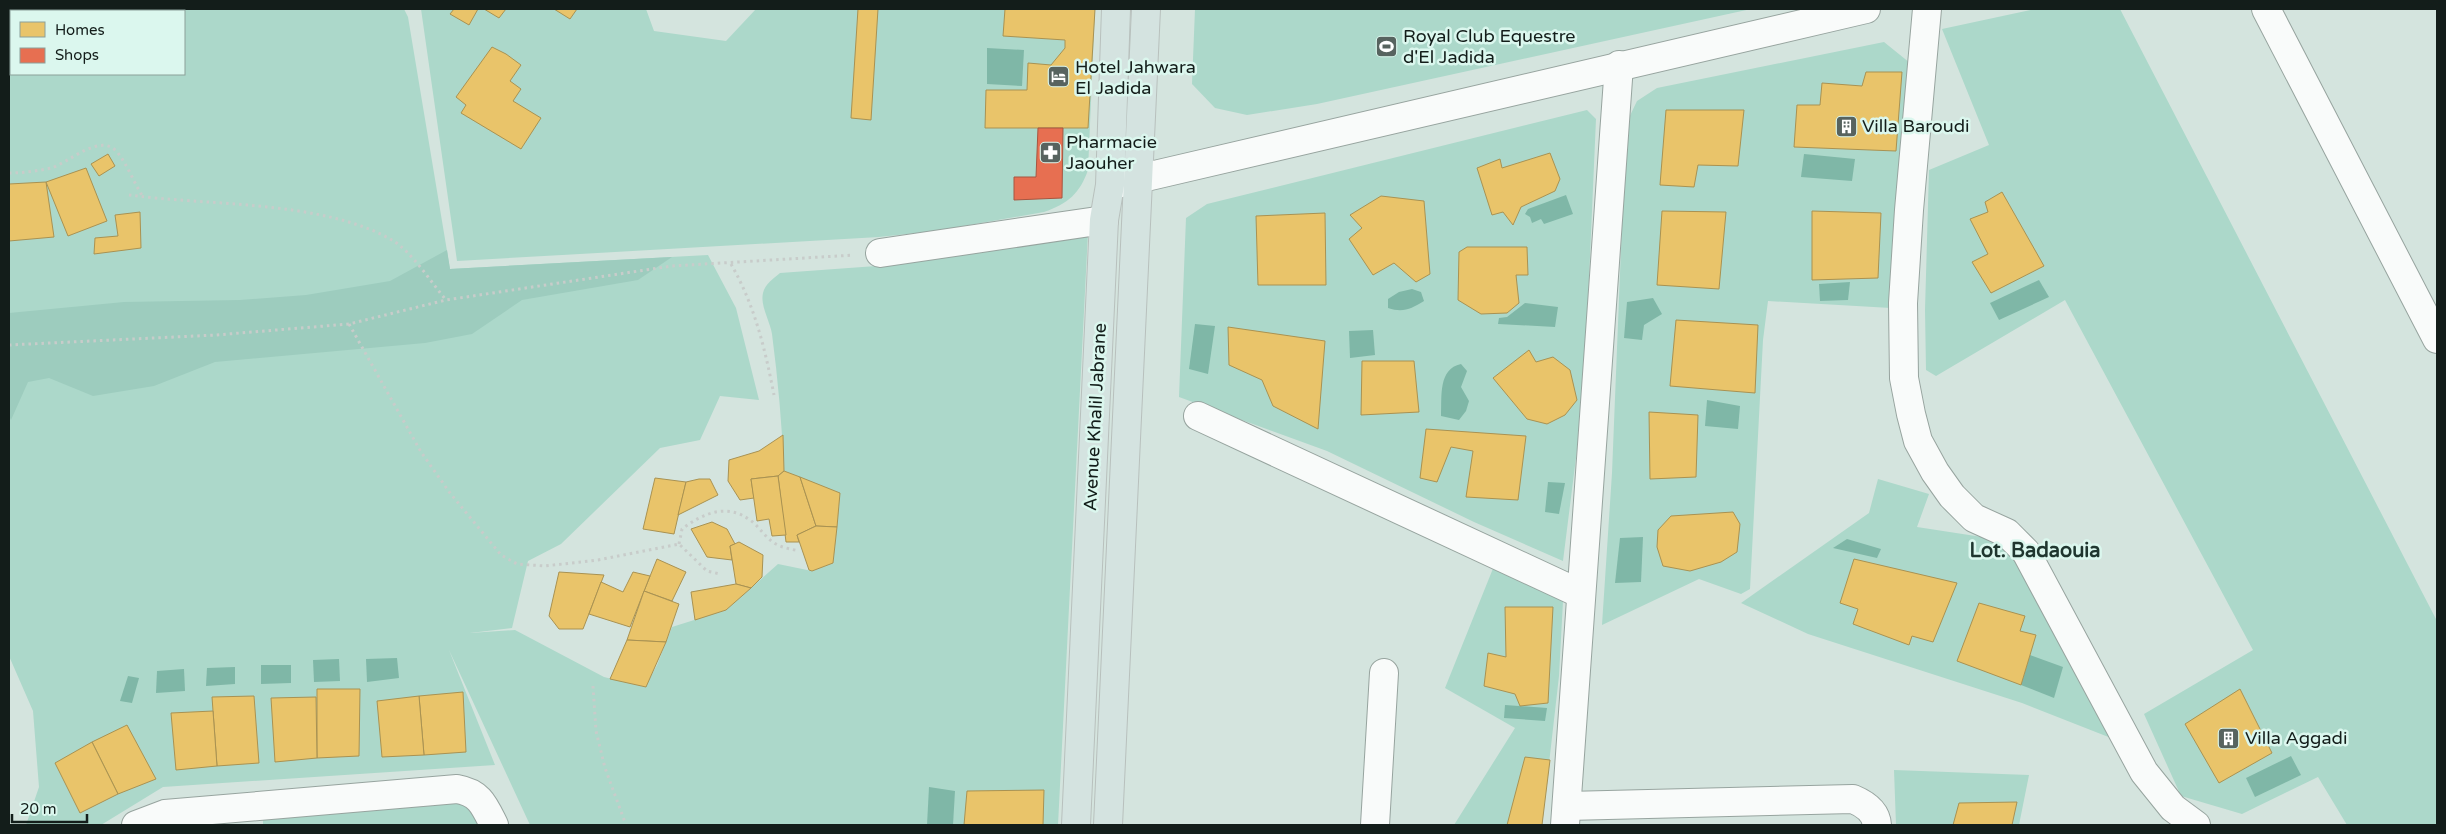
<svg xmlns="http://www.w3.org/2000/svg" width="2446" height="834" viewBox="0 0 2446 834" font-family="'Varela Round',sans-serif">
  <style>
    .green { fill: #acd8ca; fill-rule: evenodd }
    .forest { fill: #9dccbe }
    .water { fill: #7fb7a7 }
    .homes { fill: #e9c46a; stroke: #a99252 }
    .shops { fill: #e76f51; stroke: #a75640 }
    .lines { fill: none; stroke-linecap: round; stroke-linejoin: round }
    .minor-casing { stroke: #97a49f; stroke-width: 30 }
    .major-casing { stroke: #b8c0bd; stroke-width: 30 }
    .path { stroke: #c8ccca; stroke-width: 3; stroke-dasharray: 2.5 4; stroke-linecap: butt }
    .minor { stroke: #f9fbfa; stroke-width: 28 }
    .major { stroke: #d4e3e0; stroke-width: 28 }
    .labels { text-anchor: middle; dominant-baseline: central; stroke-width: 5; stroke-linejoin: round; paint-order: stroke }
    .poi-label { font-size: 18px; fill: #131d1a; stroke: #dbf7ee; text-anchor: start }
    .street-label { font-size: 18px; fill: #131d1a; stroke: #dbf7ee }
    .quarter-label { font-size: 20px; font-weight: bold; fill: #1f362f; stroke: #dbf7ee }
  </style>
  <rect width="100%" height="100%" fill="#d4e4de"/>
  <g class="green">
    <path d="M 9,9 L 404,9 L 408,17 L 450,269 L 708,255 L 736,308 L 759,400 L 720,396 L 700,440 L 660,448 L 561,544 L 528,561 L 512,628 L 470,633 L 515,630 L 604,677 L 645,687 L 657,665 L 672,627 L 726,610 L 778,564 L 812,571 L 833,563 L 840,493 L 784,471 C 782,425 778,380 772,334 C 770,321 760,306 763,293 C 765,284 774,278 780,273 L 890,265 L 1088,232 L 1058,825 L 530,825 L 449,650 L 495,765 L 163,787 L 101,825 L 26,825 L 39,787 L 33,711 L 9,656 ZM 11,11 L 184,11 L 184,74 L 11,74 Z"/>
    <path d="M 421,9 L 646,9 L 654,31 L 726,41 L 756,9 L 1095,9 L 1088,170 C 1080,193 1068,204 1044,212 L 935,231 L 879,237 L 457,261 Z"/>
    <polygon points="1195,9 1751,9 1317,104 1247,115 1215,108 1192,84"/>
    <polygon points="2035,9 2120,9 2437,621 2437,825 2347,825 2318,777 2242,814 2181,796 2144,714 2253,650 2065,300 1936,376 1926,370 1925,310 1929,170 1989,145 1942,29"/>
    <polygon points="1884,42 1910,63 1891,308 1768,301 1763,340 1750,589 1741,594 1699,579 1602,625 1612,473 1626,124 1637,101 1657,88"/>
    <polygon points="1587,110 1596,119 1584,394 1563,561 1474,522 1327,451 1179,397 1186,218 1207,204"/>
    <polygon points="1878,479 1929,494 1917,527 1995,539 2012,550 2111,738 2022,703 1808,634 1741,603 1869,513"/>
    <polygon points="1494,566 1563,601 1559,676 1542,825 1454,825 1515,728 1445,688"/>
    <polygon points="1894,770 2029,775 2019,825 1896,825"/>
    <polygon points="471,800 488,825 263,825 263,817"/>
  </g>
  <polygon class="forest" points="447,250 450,269 672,257 638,280 522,300 472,334 425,343 215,362 154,386 93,396 49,378 28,382 11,420 9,416 9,313 124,302 240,300 306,295 390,281"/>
  <g class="water">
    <polygon points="987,48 1024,50 1022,86 987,84"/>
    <polygon points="1804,154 1855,159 1852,181 1801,177"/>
    <polygon points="1566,195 1573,214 1544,224 1541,219 1532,223 1530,217 1525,214 1528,209"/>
    <polygon points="2039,280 2049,297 1999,320 1990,303"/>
    <polygon points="1850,282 1848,300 1820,301 1819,284"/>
    <path d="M 1412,289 L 1421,292 L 1424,301 C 1411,309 1403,313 1388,308 L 1388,299 L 1399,292 Z"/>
    <polygon points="1653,298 1662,314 1644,325 1642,340 1624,338 1627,302"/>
    <polygon points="1525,303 1558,307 1555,327 1498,324 1499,318 1507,317"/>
    <polygon points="1195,324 1215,326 1208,374 1189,369"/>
    <polygon points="1373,330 1375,355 1350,358 1349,331"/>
    <path d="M 1461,364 L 1467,371 L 1461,387 L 1469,401 L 1466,411 L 1459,420 L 1441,416 C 1442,396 1438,369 1461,364 Z"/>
    <polygon points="1707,400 1740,406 1738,429 1705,426"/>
    <polygon points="1548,482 1565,483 1559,514 1545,512"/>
    <polygon points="1643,537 1641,582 1615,583 1620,538"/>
    <polygon points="1847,539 1881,549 1877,558 1833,548"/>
    <polygon points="2030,655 2063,667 2054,698 2021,685"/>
    <polygon points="397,658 399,678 367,682 366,659"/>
    <polygon points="339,659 340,681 314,682 313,660"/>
    <polygon points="261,665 291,665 291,683 261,684"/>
    <polygon points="235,667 235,684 206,686 207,668"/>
    <polygon points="184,669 185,691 156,693 157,671"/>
    <polygon points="128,676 139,678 132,703 120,701"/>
    <polygon points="1505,705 1547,708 1545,721 1504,718"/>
    <polygon points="2291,756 2301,775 2255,797 2246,778"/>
    <polygon points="929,787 955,791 953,825 927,825"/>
  </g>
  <g class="homes">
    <polygon points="454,9 478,9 469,25 450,14"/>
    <polygon points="484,9 506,9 499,18"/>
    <polygon points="554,9 577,9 570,19"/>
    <polygon points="858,9 878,9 871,120 851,118"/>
    <polygon points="1005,9 1095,9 1088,128 985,128 986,90 1027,90 1028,63 1051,65 1065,48 1065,40 1003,36"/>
    <polygon points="492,47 506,54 521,65 510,81 521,89 513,101 541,118 521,149 461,113 466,105 456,97"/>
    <polygon points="1866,72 1902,72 1896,151 1794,147 1797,105 1820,105 1822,83 1862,86"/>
    <polygon points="1666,110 1744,110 1738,166 1698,165 1694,187 1660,185"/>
    <polygon points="1550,153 1560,179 1555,191 1521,207 1513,225 1503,212 1492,215 1477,168 1500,159 1502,168"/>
    <polygon points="108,154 115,166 99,176 91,164"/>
    <polygon points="86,168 107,221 68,236 46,182"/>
    <polygon points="46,182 54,237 9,241 9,184"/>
    <polygon points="2002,192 2044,266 1991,293 1972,262 1988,254 1970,219 1988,212 1985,202"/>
    <polygon points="1381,196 1424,201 1430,274 1416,282 1394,263 1373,275 1349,239 1362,228 1350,215"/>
    <polygon points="1662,211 1726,212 1719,289 1657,285"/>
    <polygon points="1812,211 1881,213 1878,278 1812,280"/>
    <polygon points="140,212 141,248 94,254 95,238 118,236 115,215"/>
    <polygon points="1325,213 1326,285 1258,285 1256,216"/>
    <polygon points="1467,247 1527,247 1528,275 1516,275 1519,303 1507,313 1481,314 1458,300 1459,252"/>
    <polygon points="1676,320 1758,325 1755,393 1670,386"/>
    <polygon points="1228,327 1325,341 1318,429 1273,406 1262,380 1229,365"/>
    <polygon points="1529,350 1536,362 1553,357 1570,370 1577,400 1565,415 1547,424 1527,419 1493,378"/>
    <polygon points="1362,361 1414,361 1419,412 1361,415"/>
    <polygon points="1649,412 1698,415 1696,477 1650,479"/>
    <polygon points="1426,429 1526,436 1518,500 1466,497 1473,451 1451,447 1437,482 1420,478"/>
    <polygon points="783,435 784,471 778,476 751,479 754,498 740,500 728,481 729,460 759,451"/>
    <polygon points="784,471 800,477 816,526 797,535 799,542 786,542 778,476"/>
    <polygon points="778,476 786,535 772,536 769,519 757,521 751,479"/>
    <polygon points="800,477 840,493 837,527 816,526"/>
    <polygon points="655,478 686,482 674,534 643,529"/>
    <polygon points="699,479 710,479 718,495 678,515 686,482"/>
    <polygon points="1733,512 1740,524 1737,552 1721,562 1690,571 1663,566 1657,547 1658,530 1671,516"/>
    <polygon points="712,522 727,529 735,544 730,546 732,560 707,557 691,529"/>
    <polygon points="816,526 837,527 833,563 812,571 809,570 797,535"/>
    <polygon points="739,542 763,555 762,577 751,588 736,584 730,546"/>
    <polygon points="657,559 686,572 672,601 644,591"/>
    <polygon points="1854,559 1957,583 1933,642 1912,636 1909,645 1853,624 1858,609 1840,603"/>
    <polygon points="559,572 604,575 583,629 559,629 549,616"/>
    <polygon points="633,572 650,576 630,627 589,614 601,582 623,592"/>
    <polygon points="736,584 751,588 726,610 695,620 691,592"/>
    <polygon points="644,591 679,604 666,642 627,640"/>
    <polygon points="1979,603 2025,616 2020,631 2036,635 2021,685 1957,661"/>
    <polygon points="1505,607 1553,607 1548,703 1520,706 1515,694 1484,686 1488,653 1506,657"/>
    <polygon points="627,640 666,642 646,687 610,679"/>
    <polygon points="317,689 360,689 359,756 317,758"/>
    <polygon points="2240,689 2272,753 2219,783 2185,724"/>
    <polygon points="463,692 466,752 424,755 419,696"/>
    <polygon points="254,696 259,763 217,766 212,697"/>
    <polygon points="419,696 424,755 382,757 377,701"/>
    <polygon points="316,697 317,758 275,762 271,698"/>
    <polygon points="213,711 217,766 176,770 171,713"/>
    <polygon points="127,725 156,779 118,794 92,742"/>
    <polygon points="92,742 118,794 80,813 55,763"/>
    <polygon points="1525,757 1550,760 1542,825 1507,825"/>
    <polygon points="1044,790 1043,825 964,825 967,791"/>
    <polygon points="2017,802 2012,825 1953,825 1959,803"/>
  </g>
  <polygon class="shops" points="1038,128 1063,128 1062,198 1014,200 1014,177 1036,177"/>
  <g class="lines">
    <defs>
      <g id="minor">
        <polyline points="1927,9 1909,210 1903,303 1904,378 1911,414 1918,441 1935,472 1952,496 1974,518 2007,533 2026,552 2144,772 2173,808 2196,825"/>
        <polyline points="2266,9 2437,339"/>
        <polyline points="1116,184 1866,9"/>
        <polyline points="880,253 1104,220"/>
        <polyline points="1198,416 1581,594"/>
        <path d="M 1567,806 L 1853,799 C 1865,804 1876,811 1877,825"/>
        <path d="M 136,825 L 165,814 L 457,789 C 480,793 484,805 494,825"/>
        <polyline points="1375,825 1384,673"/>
        <polyline points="1565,825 1619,65"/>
      </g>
      <g id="major">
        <polyline points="1076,825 1104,220 1110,185 1116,9"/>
        <polyline points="1108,825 1146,9"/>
      </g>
    </defs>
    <use href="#minor" class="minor-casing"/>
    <use href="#major" class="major-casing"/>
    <g class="path">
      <path d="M 9,173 C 23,173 37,171 51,168 C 69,163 101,131 118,153 C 128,166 134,183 143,197"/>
      <path d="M 129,195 C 209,206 322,200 392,240 C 411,251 431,282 446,300"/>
      <path d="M 731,264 C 755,306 765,349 774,395"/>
      <polyline points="349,324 421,452 450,493 501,555 517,564 545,566 598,560 679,544 707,571 720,574"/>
      <polyline points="9,345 216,335 349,324 446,300 672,266 854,255"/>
      <path d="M 679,544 L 682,529 C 703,513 727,503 750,520 C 760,527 765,538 776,544 C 783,548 791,549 799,551"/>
      <polyline points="593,686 596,731 605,768 626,825"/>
    </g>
    <use href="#minor" class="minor"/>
    <use href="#major" class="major"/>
  </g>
  <defs>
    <symbol id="stadium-square" viewBox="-11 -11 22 22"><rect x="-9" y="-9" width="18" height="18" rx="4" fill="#57635f" stroke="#dbf7ee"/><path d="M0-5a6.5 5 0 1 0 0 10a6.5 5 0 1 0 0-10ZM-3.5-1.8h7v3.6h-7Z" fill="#fff"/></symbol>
    <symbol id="hotel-square" viewBox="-11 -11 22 22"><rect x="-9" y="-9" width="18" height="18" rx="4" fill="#57635f" stroke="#dbf7ee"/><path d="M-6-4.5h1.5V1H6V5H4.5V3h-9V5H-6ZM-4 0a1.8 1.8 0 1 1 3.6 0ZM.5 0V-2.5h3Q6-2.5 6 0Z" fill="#fff"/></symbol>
    <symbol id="building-square" viewBox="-11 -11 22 22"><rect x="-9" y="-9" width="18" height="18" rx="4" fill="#57635f" stroke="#dbf7ee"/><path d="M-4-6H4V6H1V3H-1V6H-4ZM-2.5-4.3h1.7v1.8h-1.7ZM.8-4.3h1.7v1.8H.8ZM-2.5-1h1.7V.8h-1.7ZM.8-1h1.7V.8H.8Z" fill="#fff"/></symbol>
    <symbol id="pharmacy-square" viewBox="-11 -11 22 22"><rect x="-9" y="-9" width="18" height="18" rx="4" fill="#57635f" stroke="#dbf7ee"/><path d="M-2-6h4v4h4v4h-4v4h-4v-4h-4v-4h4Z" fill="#fff"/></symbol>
  </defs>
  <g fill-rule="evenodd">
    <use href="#stadium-square" x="1374" y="34" width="25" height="25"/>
    <use href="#hotel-square" x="1046" y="64" width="25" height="25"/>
    <use href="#building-square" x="1834" y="114" width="25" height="25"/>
    <use href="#pharmacy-square" x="1038" y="140" width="25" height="25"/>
    <use href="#building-square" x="2216" y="726" width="25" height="25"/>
  </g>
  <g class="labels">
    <g class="poi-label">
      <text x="1403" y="36">Royal Club Equestre<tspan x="1403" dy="21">d'El Jadida</tspan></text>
      <text x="1075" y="67">Hotel Jahwara<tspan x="1075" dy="21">El Jadida</tspan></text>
      <text x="1862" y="126">Villa Baroudi</text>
      <text x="1066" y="142">Pharmacie<tspan x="1066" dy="21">Jaouher</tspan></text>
      <text x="2245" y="738">Villa Aggadi</text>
    </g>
    <g class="street-label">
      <text transform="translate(1095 417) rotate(-87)">Avenue Khalil Jabrane</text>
    </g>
    <g class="quarter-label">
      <text x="2035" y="551">Lot. Badaouia</text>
    </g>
  </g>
  <rect width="2446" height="834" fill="none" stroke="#131d1a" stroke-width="20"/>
  <rect x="10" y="10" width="175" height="65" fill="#dbf7ee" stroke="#8ba099"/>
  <rect x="20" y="22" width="25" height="15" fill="#e9c46a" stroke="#8ba099"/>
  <text x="55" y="35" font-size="15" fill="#131d1a">Homes</text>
  <rect x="20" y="48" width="25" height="15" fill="#e76f51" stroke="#8ba099"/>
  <text x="55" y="60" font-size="15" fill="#131d1a">Shops</text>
  <path d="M12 814v8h75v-8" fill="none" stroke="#131d1a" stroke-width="2.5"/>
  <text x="20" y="814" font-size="15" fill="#131d1a" stroke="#dbf7ee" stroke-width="4" paint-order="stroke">20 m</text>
</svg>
